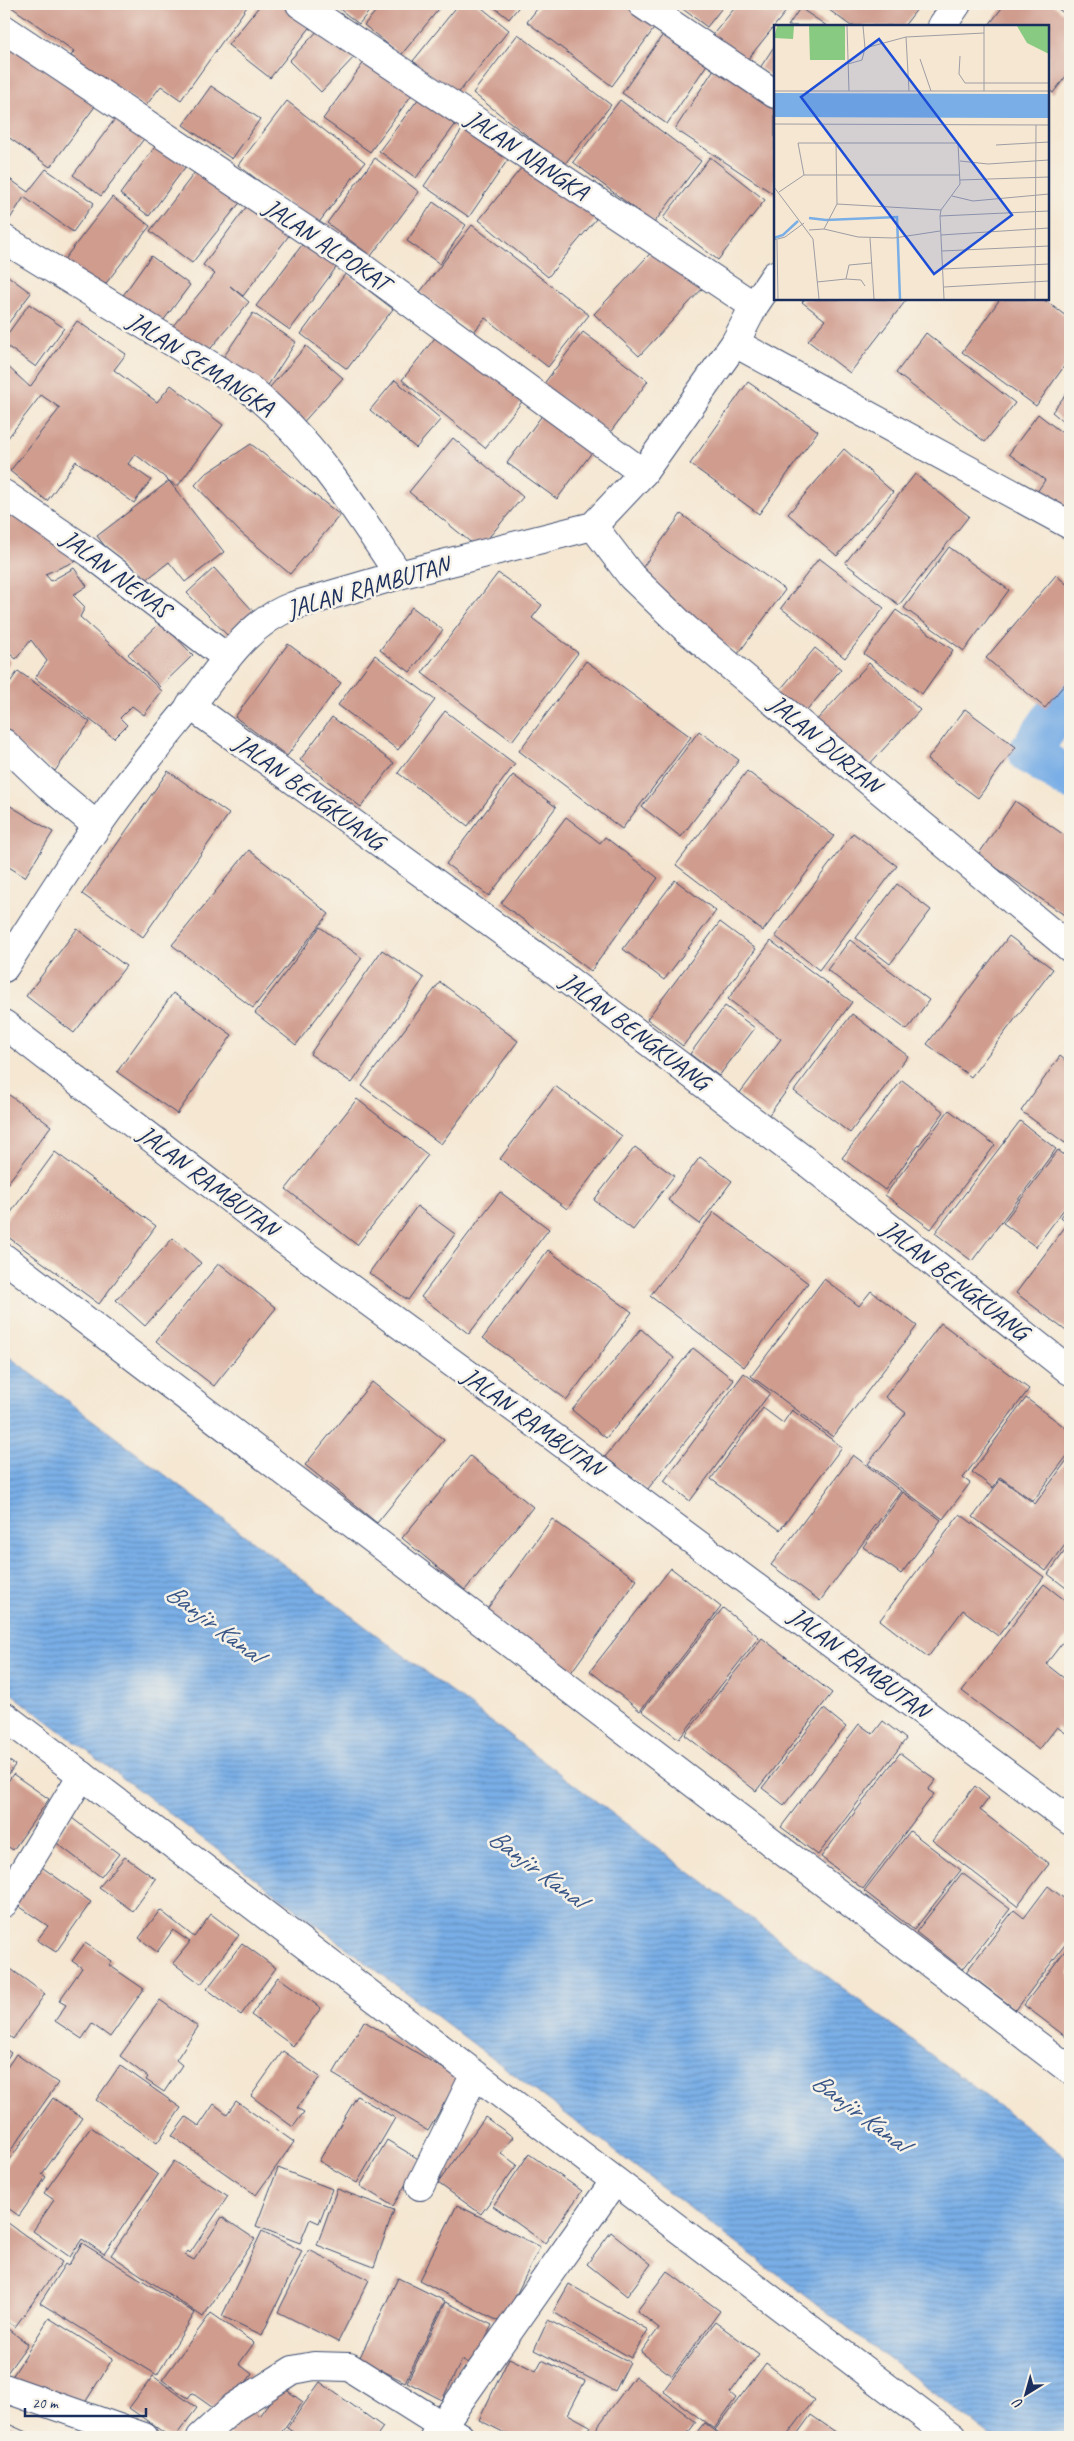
<svg xmlns="http://www.w3.org/2000/svg" width="1074" height="2441" viewBox="0 0 1074 2441" font-family="Caveat,sans-serif">
  <style>
    .water { fill: url(#water-rules); stroke: #4a6ea2 }
    .lines { fill: none; stroke-linecap: round; stroke-linejoin: round }
    .canal { stroke: #79aee6; stroke-width: 42 }
    .building { fill: #cf9c8e }
    .minor-casing { stroke: #3c4b6f; stroke-width: 30 }
    .minor { stroke: #fff; stroke-width: 28 }
    .labels { text-anchor: middle; dominant-baseline: central; stroke-width: 5; stroke-linejoin: round; paint-order: stroke }
    .street-label { font-size: 25px; fill: #1b2f5e; stroke: #f7f3e8 }
    .water-label { font-size: 26px; font-style: italic; fill: #375587; stroke: #f7f3e8 }
    .inset-river { fill: none; stroke: #79aee6; stroke-width: 2.5 }
    .inset-road { fill: none; stroke: #9e9da4; stroke-width: 1 }
    .view { fill: #1d4ed8; fill-opacity: 0.15; stroke: #1d4ed8; stroke-width: 2.5 }
    .inset-edge { fill: none; stroke: #1b2f5e; stroke-width: 2.5 }
  </style>
  <defs>
    <pattern id="water-rules" width="6" height="5" patternUnits="userSpaceOnUse" patternTransform="scale(1.25)"><rect width="6" height="5" fill="#79aee6"/><path d="M0 2.5h6" fill="none" stroke="#628ebe"/></pattern>
  </defs>
  <rect width="100%" height="100%" fill="#f7f3e8"/>
  <filter id="ink" filterUnits="userSpaceOnUse"><feTurbulence type="fractalNoise" baseFrequency=".02" numOctaves="2"/><feDisplacementMap in="SourceGraphic" scale="10" xChannelSelector="R" yChannelSelector="G"/><feConvolveMatrix kernelMatrix="1 2 1 2 8 2 1 2 1" color-interpolation-filters="sRGB"/></filter>
  <filter id="wash" filterUnits="userSpaceOnUse"><feTurbulence type="fractalNoise" baseFrequency=".0096" numOctaves="4" result="noise"/><feDisplacementMap in="SourceGraphic" scale="20" xChannelSelector="R" yChannelSelector="G"/><feGaussianBlur stdDeviation="1.12" result="paint"/><feColorMatrix in="noise" values="0 0 0 0 0 0 0 0 0 0 0 0 0 0 0 0 0 1.4 0 .05"/><feComposite in="paint" operator="in"/></filter>
  <g filter="url(#wash)">
    <rect width="100%" height="100%" fill="#f5e7d2"/>
    <polygon class="water" points="4,1353 1070,2160 1070,2437 992,2437 4,1688"/>
    <g class="lines">
      <polyline class="canal" points="1070,693 1029,753 1070,779"/>
    </g>
    <g id="blocks">
      <g class="building">
        <polygon points="7,4 249,4 181,100 161,86 145,107 71,56 74,51"/>
        <polygon points="261,4 287,4 313,24 270,78 228,45"/>
        <polygon points="333,4 375,4 359,24"/>
        <polygon points="382,4 443,4 401,55 364,25"/>
        <polygon points="459,4 477,4 509,30 456,96 413,61"/>
        <polygon points="490,4 521,4 509,19"/>
        <polygon points="541,4 625,4 656,26 612,86 527,22"/>
        <polygon points="676,4 725,4 707,27"/>
        <polygon points="738,4 792,4 744,64 710,38"/>
        <polygon points="821,4 921,4 904,26 851,26"/>
        <polygon points="1005,4 1052,4 1070,18 1070,71 1053,93 1048,89 1048,26 988,26"/>
        <polygon points="800,8 827,26 788,26"/>
        <polygon points="326,22 358,53 321,92 289,61"/>
        <polygon points="664,33 708,63 667,124 622,93"/>
        <polygon points="518,34 611,105 564,165 473,93"/>
        <polygon points="4,38 96,105 50,167 4,134"/>
        <polygon points="775,45 775,78 760,68"/>
        <polygon points="367,58 414,92 370,152 323,119"/>
        <polygon points="716,66 775,104 775,195 675,129"/>
        <polygon points="211,86 260,119 232,159 183,125"/>
        <polygon points="419,98 455,125 416,178 379,151"/>
        <polygon points="620,100 701,161 654,223 573,162"/>
        <polygon points="287,101 365,162 317,225 238,165"/>
        <polygon points="118,115 146,136 101,196 73,175"/>
        <polygon points="468,121 513,152 469,217 424,186"/>
        <polygon points="157,144 186,166 149,216 120,194"/>
        <polygon points="710,157 765,200 718,260 663,218"/>
        <polygon points="375,158 419,192 371,256 327,223"/>
        <polygon points="526,162 596,219 548,277 479,220"/>
        <polygon points="199,167 242,200 192,263 150,231"/>
        <polygon points="46,169 94,203 73,232 24,197 4,228 4,175 28,192"/>
        <polygon points="112,197 150,226 97,295 59,266"/>
        <polygon points="253,198 294,229 243,296 230,286 249,302 202,359 168,332 215,274 203,265"/>
        <polygon points="433,202 466,225 440,264 407,241"/>
        <polygon points="472,225 589,315 548,367 485,318 473,333 420,292"/>
        <polygon points="305,241 338,265 290,330 256,306"/>
        <polygon points="658,245 703,288 639,356 594,314"/>
        <polygon points="151,256 190,285 157,329 119,301"/>
        <polygon points="4,273 31,293 4,329"/>
        <polygon points="346,273 393,309 347,369 301,334"/>
        <polygon points="805,299 907,299 850,373 808,341 825,320 802,302"/>
        <polygon points="1000,299 1043,299 1070,319 1070,358 1036,406 962,352"/>
        <polygon points="29,304 64,328 36,367 4,344 4,339"/>
        <polygon points="253,313 296,342 261,396 217,367"/>
        <polygon points="77,321 126,354 114,370 157,402 171,385 223,425 177,487 135,454 128,464 151,480 134,503 76,461 47,501 10,471 60,408 41,395 4,443 4,363 30,387"/>
        <polygon points="441,330 525,398 485,448 402,380"/>
        <polygon points="583,332 648,381 609,434 543,385"/>
        <polygon points="926,333 1015,403 985,442 896,373"/>
        <polygon points="306,346 343,378 299,427 263,395"/>
        <polygon points="395,380 441,419 416,448 370,410"/>
        <polygon points="748,382 818,431 759,514 690,464"/>
        <polygon points="1070,389 1070,427 1052,412"/>
        <polygon points="546,410 596,447 557,499 507,463"/>
        <polygon points="1038,414 1070,439 1070,520 1035,495 1045,480 1009,454"/>
        <polygon points="453,438 523,497 479,549 409,492"/>
        <polygon points="251,444 340,515 290,574 239,531 195,485 204,475"/>
        <polygon points="844,449 893,492 837,556 788,514"/>
        <polygon points="915,474 969,516 899,605 845,563"/>
        <polygon points="169,481 224,552 185,582 169,562 137,587 97,536"/>
        <polygon points="4,504 81,559 45,574 51,581 74,568 87,586 73,595 85,607 80,617 162,691 144,715 132,706 120,718 127,725 114,738 35,678 47,661 31,640 16,659 4,649"/>
        <polygon points="681,514 785,590 738,654 635,578"/>
        <polygon points="949,547 1009,590 964,651 904,608"/>
        <polygon points="819,558 884,608 845,658 781,608"/>
        <polygon points="214,568 254,612 228,636 187,593"/>
        <polygon points="498,573 542,605 532,618 578,653 512,741 422,673"/>
        <polygon points="1056,575 1070,587 1070,678 1045,708 986,658"/>
        <polygon points="412,607 443,630 410,672 380,650"/>
        <polygon points="896,610 953,650 922,694 864,654"/>
        <polygon points="161,622 193,655 160,687 128,654"/>
        <polygon points="288,644 341,683 287,756 235,717"/>
        <polygon points="815,648 841,669 801,718 775,696"/>
        <polygon points="4,655 11,661 4,670"/>
        <polygon points="375,655 435,700 398,750 338,705"/>
        <polygon points="586,661 691,737 622,829 519,751"/>
        <polygon points="869,663 920,710 863,771 813,724"/>
        <polygon points="18,671 90,722 55,771 4,735 4,691"/>
        <polygon points="965,709 1016,747 978,798 927,760"/>
        <polygon points="445,711 515,764 468,826 398,773"/>
        <polygon points="332,717 394,763 361,807 300,760"/>
        <polygon points="699,731 739,760 681,837 642,807"/>
        <polygon points="168,771 229,814 143,937 82,894"/>
        <polygon points="747,771 834,836 763,931 676,865"/>
        <polygon points="513,775 556,807 489,896 446,864"/>
        <polygon points="1015,801 1070,839 1070,919 978,855"/>
        <polygon points="4,802 53,832 25,877 4,864"/>
        <polygon points="566,817 600,843 605,837 658,878 591,971 501,903"/>
        <polygon points="853,833 897,866 819,970 775,936"/>
        <polygon points="249,850 329,914 253,1008 172,945"/>
        <polygon points="675,880 716,911 664,980 623,949"/>
        <polygon points="897,884 931,910 890,964 856,938"/>
        <polygon points="720,922 756,949 683,1046 647,1019"/>
        <polygon points="320,927 362,958 296,1045 255,1013"/>
        <polygon points="77,929 126,966 74,1033 26,996"/>
        <polygon points="1009,936 1053,969 971,1077 927,1044"/>
        <polygon points="850,940 929,1000 907,1030 827,970"/>
        <polygon points="771,941 852,1002 768,1116 739,1094 781,1039 728,999"/>
        <polygon points="382,950 424,978 352,1083 310,1054"/>
        <polygon points="440,982 518,1041 441,1144 362,1086"/>
        <polygon points="173,993 232,1035 177,1114 117,1072"/>
        <polygon points="725,1006 755,1028 719,1076 690,1054"/>
        <polygon points="852,1014 908,1056 850,1133 794,1091"/>
        <polygon points="1060,1056 1070,1064 1070,1136 1065,1143 1021,1111"/>
        <polygon points="902,1080 944,1112 885,1190 842,1158"/>
        <polygon points="555,1086 622,1136 567,1209 500,1159"/>
        <polygon points="4,1091 51,1126 4,1188"/>
        <polygon points="357,1099 428,1155 357,1245 286,1189"/>
        <polygon points="949,1110 995,1145 931,1229 885,1195"/>
        <polygon points="1020,1121 1056,1149 972,1261 935,1233"/>
        <polygon points="635,1147 674,1176 633,1230 594,1200"/>
        <polygon points="1058,1150 1070,1160 1070,1201 1036,1247 1003,1223"/>
        <polygon points="55,1152 156,1226 99,1304 4,1234 4,1222"/>
        <polygon points="700,1157 732,1181 700,1224 668,1200"/>
        <polygon points="500,1192 549,1229 469,1334 421,1297"/>
        <polygon points="417,1206 455,1234 408,1300 369,1273"/>
        <polygon points="1070,1206 1070,1334 1016,1293 1068,1223 1061,1217"/>
        <polygon points="714,1212 808,1283 744,1367 650,1296"/>
        <polygon points="173,1238 201,1263 145,1326 116,1300"/>
        <polygon points="548,1250 632,1312 567,1400 483,1338"/>
        <polygon points="219,1263 276,1308 214,1386 156,1341"/>
        <polygon points="824,1279 859,1306 871,1291 917,1326 833,1437 751,1376"/>
        <polygon points="941,1323 1029,1389 963,1478 970,1483 943,1519 868,1464 906,1413 885,1397"/>
        <polygon points="641,1329 674,1358 606,1438 572,1410"/>
        <polygon points="693,1348 734,1380 647,1490 605,1457"/>
        <polygon points="744,1373 770,1393 690,1501 664,1481"/>
        <polygon points="372,1382 444,1440 377,1523 305,1465"/>
        <polygon points="1026,1398 1070,1431 1070,1452 1033,1501 1000,1477 993,1488 972,1472"/>
        <polygon points="763,1408 783,1423 792,1410 842,1447 780,1530 711,1479"/>
        <polygon points="853,1455 901,1491 820,1601 771,1565"/>
        <polygon points="470,1456 533,1507 465,1590 402,1538"/>
        <polygon points="1070,1456 1070,1538 1046,1571 973,1517 1001,1479 1035,1504"/>
        <polygon points="903,1492 941,1520 901,1574 863,1547"/>
        <polygon points="960,1514 1044,1577 998,1636 963,1610 928,1657 880,1620"/>
        <polygon points="552,1519 637,1580 570,1674 485,1612"/>
        <polygon points="1070,1544 1070,1591 1048,1574"/>
        <polygon points="671,1568 721,1607 640,1711 590,1671"/>
        <polygon points="1044,1584 1070,1604 1070,1633 1046,1664 1070,1683 1070,1729 1067,1734 1057,1727 1039,1750 962,1691"/>
        <polygon points="723,1608 759,1637 679,1739 642,1711"/>
        <polygon points="762,1638 832,1693 756,1791 685,1735"/>
        <polygon points="824,1709 846,1727 784,1805 762,1788"/>
        <polygon points="883,1721 906,1739 818,1855 781,1827 859,1724 873,1734"/>
        <polygon points="900,1753 936,1780 928,1790 934,1794 863,1889 821,1857"/>
        <polygon points="4,1757 15,1765 4,1781"/>
        <polygon points="13,1774 49,1799 13,1850 4,1844 4,1787"/>
        <polygon points="975,1786 989,1798 980,1810 1049,1864 1017,1906 932,1840"/>
        <polygon points="72,1818 119,1854 101,1877 54,1841"/>
        <polygon points="910,1831 961,1870 914,1930 864,1891"/>
        <polygon points="125,1857 156,1879 133,1911 99,1887"/>
        <polygon points="36,1863 91,1902 56,1952 37,1940 48,1926 10,1900"/>
        <polygon points="962,1873 1010,1909 963,1969 916,1932"/>
        <polygon points="1048,1886 1070,1903 1070,1938 1016,2010 966,1972 1014,1910 1024,1918"/>
        <polygon points="160,1910 194,1937 211,1914 239,1935 201,1984 173,1963 190,1942 173,1930 157,1952 139,1938"/>
        <polygon points="85,1943 112,1961 109,1965 144,1989 110,2037 92,2024 82,2039 55,2021 66,2005 59,2001 82,1968 72,1961"/>
        <polygon points="242,1943 276,1968 241,2015 207,1989"/>
        <polygon points="1070,1944 1070,2040 1024,2005"/>
        <polygon points="4,1964 45,1994 13,2039 4,2032"/>
        <polygon points="278,1977 321,2008 293,2046 251,2015"/>
        <polygon points="160,2000 198,2027 176,2060 182,2065 164,2092 146,2080 148,2077 120,2056"/>
        <polygon points="364,2021 459,2078 428,2131 333,2074"/>
        <polygon points="4,2048 11,2053 4,2063"/>
        <polygon points="283,2051 320,2077 297,2108 304,2112 293,2127 251,2096"/>
        <polygon points="16,2054 58,2083 4,2160 4,2072"/>
        <polygon points="120,2065 181,2108 157,2143 96,2100"/>
        <polygon points="357,2096 395,2118 357,2183 319,2161"/>
        <polygon points="53,2098 82,2118 42,2174 46,2177 19,2216 4,2205 4,2168"/>
        <polygon points="236,2101 294,2142 256,2195 172,2136 186,2117 199,2126 214,2104 227,2114"/>
        <polygon points="485,2117 513,2137 501,2153 517,2165 481,2214 438,2183"/>
        <polygon points="91,2127 158,2175 104,2254 82,2239 70,2257 33,2231 54,2200 44,2193"/>
        <polygon points="387,2140 420,2160 393,2206 360,2186"/>
        <polygon points="529,2154 582,2191 545,2243 493,2206"/>
        <polygon points="174,2161 228,2196 190,2253 188,2251 185,2255 194,2260 222,2217 255,2239 203,2317 111,2255"/>
        <polygon points="278,2168 332,2189 319,2223 310,2219 300,2243 256,2226"/>
        <polygon points="337,2189 394,2210 374,2267 317,2245"/>
        <polygon points="457,2205 540,2247 502,2323 419,2280"/>
        <polygon points="4,2220 62,2262 15,2327 4,2319"/>
        <polygon points="262,2231 302,2251 262,2335 222,2316"/>
        <polygon points="611,2232 651,2264 627,2296 587,2264"/>
        <polygon points="82,2243 195,2313 157,2375 40,2303 65,2264 68,2266"/>
        <polygon points="309,2250 369,2280 338,2342 278,2312"/>
        <polygon points="667,2271 720,2311 672,2376 641,2352 659,2328 637,2311"/>
        <polygon points="398,2278 445,2301 405,2382 359,2359"/>
        <polygon points="569,2284 648,2330 631,2358 553,2312"/>
        <polygon points="446,2302 492,2325 472,2365 462,2360 442,2400 407,2382"/>
        <polygon points="211,2313 254,2343 239,2364 252,2374 223,2415 192,2393 188,2398 162,2380"/>
        <polygon points="49,2318 113,2358 81,2409 46,2386 38,2397 10,2380"/>
        <polygon points="548,2320 630,2362 615,2391 534,2350"/>
        <polygon points="715,2322 759,2354 730,2393 736,2398 714,2429 663,2391"/>
        <polygon points="4,2326 28,2344 4,2377"/>
        <polygon points="509,2358 536,2371 542,2360 585,2381 568,2414 590,2426 584,2437 513,2437 479,2420"/>
        <polygon points="766,2363 814,2400 786,2437 725,2437 715,2430"/>
        <polygon points="153,2376 197,2408 175,2437 170,2437 129,2408"/>
        <polygon points="635,2376 696,2422 685,2437 590,2437"/>
        <polygon points="320,2382 383,2427 376,2437 300,2437 287,2428"/>
        <polygon points="281,2386 303,2402 278,2437 232,2437 225,2433 244,2405 259,2416"/>
        <polygon points="811,2415 843,2437 795,2437"/>
        <polygon points="4,2422 37,2437 4,2437"/>
        <polygon points="704,2423 722,2437 693,2437"/>
        <polygon points="286,2431 295,2437 282,2437"/>
      </g>
    </g>
  </g>
  <g filter="url(#ink)">
    <use href="#blocks" fill-opacity="0" stroke="#3c4b6f" stroke-width="1"/>
    <g class="lines">
      <defs>
        <g id="minor">
          <polyline points="300,4 754,306"/>
          <polyline points="642,4 775,94"/>
          <polyline points="942,26 957,4"/>
          <polyline points="4,29 363,268 643,473"/>
          <path d="M 4,239 L 249,389 C 312,440 355,508 399,575"/>
          <polyline points="735,343 1070,525"/>
          <polyline points="4,494 90,553 227,658"/>
          <polyline points="593,526 632,577 686,629 1070,948"/>
          <polyline points="190,705 536,956 808,1163 1070,1371"/>
          <polyline points="4,743 48,785 97,826"/>
          <path d="M 4,968 C 35,920 65,871 98,825 C 126,784 158,746 189,708 C 219,670 246,623 293,606 L 399,575 L 593,526 L 643,473 L 735,343 L 754,306 L 775,275"/>
          <polyline points="4,1024 269,1229 532,1421 1070,1821"/>
          <polyline points="4,1258 1070,2070"/>
          <polyline points="4,1716 952,2437"/>
          <polyline points="4,1903 82,1775"/>
          <polyline points="420,2186 474,2076"/>
          <polyline points="4,2388 144,2437"/>
          <polyline points="201,2437 234,2407 293,2370 314,2366 349,2367 460,2437"/>
          <polyline points="434,2437 614,2182"/>
        </g>
      </defs>
      <use href="#minor" class="minor-casing"/>
      <use href="#minor" class="minor"/>
    </g>
  </g>
  <g class="labels">
    <g class="street-label">
      <text transform="translate(527 155) rotate(34)">JALAN NANGKA</text>
      <text transform="translate(327 245) rotate(34)">JALAN ALPOKAT</text>
      <text transform="translate(201 364) rotate(33)">JALAN SEMANGKA</text>
      <text transform="translate(116 574) rotate(37)">JALAN NENAS</text>
      <text transform="translate(368 587) rotate(-16)">JALAN RAMBUTAN</text>
      <text transform="translate(825 744) rotate(40)">JALAN DURIAN</text>
      <text transform="translate(309 792) rotate(36)">JALAN BENGKUANG</text>
      <text transform="translate(635 1031) rotate(37)">JALAN BENGKUANG</text>
      <text transform="translate(208 1181) rotate(37)">JALAN RAMBUTAN</text>
      <text transform="translate(955 1280) rotate(38)">JALAN BENGKUANG</text>
      <text transform="translate(533 1422) rotate(36)">JALAN RAMBUTAN</text>
      <text transform="translate(859 1663) rotate(37)">JALAN RAMBUTAN</text>
    </g>
    <g class="water-label">
      <text transform="translate(214 1623) rotate(37)">Banjir Kanal</text>
      <text transform="translate(537 1868) rotate(37)">Banjir Kanal</text>
      <text transform="translate(860 2112) rotate(37)">Banjir Kanal</text>
    </g>
  </g>
  <g transform="translate(774 25)">
    <rect width="275" height="275" fill="#f5e7d2"/>
    <path d="M 3,1 L 20,1 L 19,14 L 0,13 ZM 35,1 L 71,1 L 71,35 L 36,35 Z" fill="#88ca82"/>
    <path d="M 243,1 L 275,1 L 275,29 L 253,18 Z" fill="#88ca82"/>
    <path d="M 0,68 L 275,69 L 275,93 L 0,92 Z" fill="#79aee6"/>
    <path class="inset-river" d="M 35,193 L 52,195 L 123,192 L 126,274M 0,213 L 9,210 L 24,196"/>
    <path class="inset-road" d="M 73,1 L 75,66M 132,12 L 135,66M 91,23 L 132,12 L 210,8M 186,31 L 185,49 L 191,58 L 275,58M 146,34 L 157,66M 74,39 L 88,35 L 91,23 L 89,1M 0,66 L 275,66M 210,66 L 210,1M 0,99 L 275,100M 222,120 L 275,117M 186,136 L 214,139 L 275,135M 30,150 L 24,118 L 184,118 L 186,159 L 167,185 L 166,191 L 170,274M 186,155 L 275,152M 0,162 L 39,214 L 45,274M 5,167 L 30,150 L 186,150M 178,171 L 199,176 L 275,169M 63,179 L 167,185M 166,191 L 275,186M 50,204 L 63,179 L 62,117M 35,205 L 50,204 L 84,212 L 120,213 L 166,206M 167,210 L 275,203M 96,213 L 100,274M 0,215 L 11,212 L 30,198M 3,215 L 4,274M 168,226 L 275,221M 169,244 L 275,239M 72,254 L 87,255 L 91,261M 43,257 L 72,254 L 75,240 L 97,238M 170,262 L 275,256M 261,274 L 262,100"/>
    <path class="view" d="M 105,14 L 238,190 L 160,249 L 27,72 Z"/>
    <rect width="275" height="275" class="inset-edge"/>
  </g>
  <rect width="1074" height="2441" fill="none" stroke="#f7f3e8" stroke-width="20"/>
  <g transform="translate(1026 2394) rotate(217)" stroke="#f7f3e8" stroke-width="4" paint-order="stroke">
  <path d="M0-4L9 19L0 12L-9 19Z" fill="#1b2f5e"/>
  <text y="-8" font-size="14" font-weight="bold" text-anchor="middle" fill="#1b2f5e">U</text>
  </g>
  <path d="M25 2408v8h121v-8" fill="none" stroke="#1b2f5e" stroke-width="2.5"/>
  <text x="32" y="2408" font-size="15" fill="#1b2f5e" stroke="#f7f3e8" stroke-width="4" paint-order="stroke">20 m</text>
</svg>
